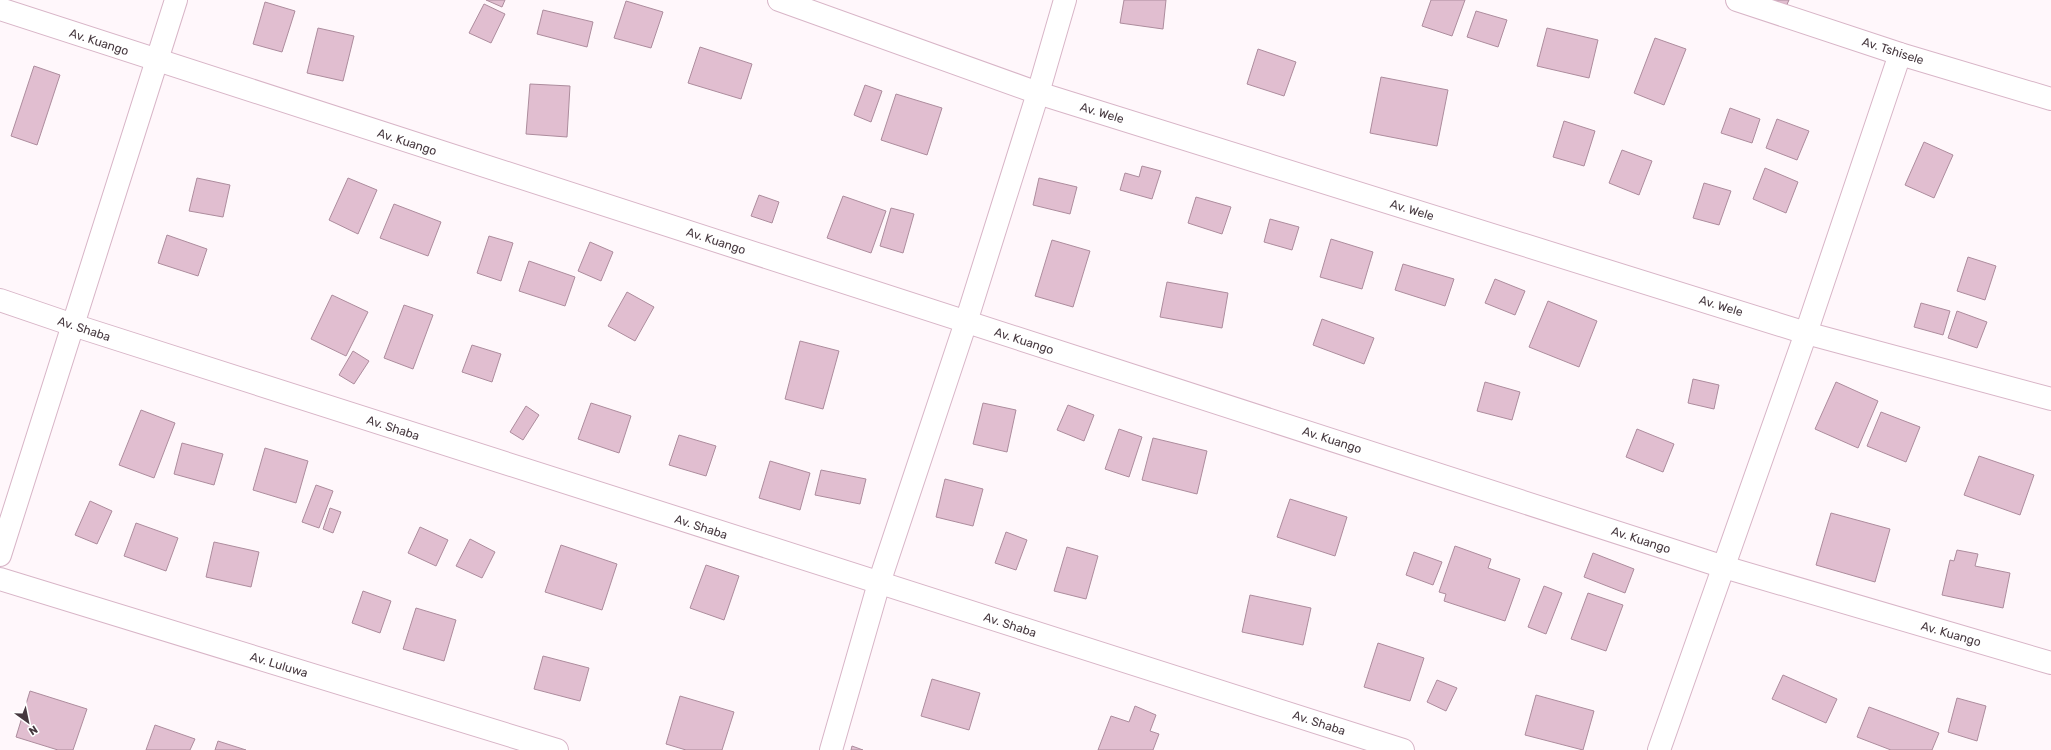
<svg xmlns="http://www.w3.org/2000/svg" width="2051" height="750" viewBox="0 0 2051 750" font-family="Rubik,sans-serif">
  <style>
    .building { fill: #e1bed0; stroke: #ad8c9d }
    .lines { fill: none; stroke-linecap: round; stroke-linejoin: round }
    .minor-casing { stroke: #d8b5c7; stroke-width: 24 }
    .minor { stroke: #fff; stroke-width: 22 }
    .labels { text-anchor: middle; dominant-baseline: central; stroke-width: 3.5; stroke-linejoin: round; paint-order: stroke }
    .street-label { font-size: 12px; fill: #46383f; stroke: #fff }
  </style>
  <rect width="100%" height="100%" fill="#fff7fb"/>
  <g class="building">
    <polygon points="486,0 505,0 502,7"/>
    <polygon points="1124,0 1166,0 1163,29 1120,23"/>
    <polygon points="1431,0 1465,0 1452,36 1422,26"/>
    <polygon points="1756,0 1789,0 1784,11"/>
    <polygon points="626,1 663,12 651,48 614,38"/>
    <polygon points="265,2 295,11 282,52 253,44"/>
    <polygon points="484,4 505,14 491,43 469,33"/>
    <polygon points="543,10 593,22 587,47 537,34"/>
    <polygon points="1476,11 1507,20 1498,47 1467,37"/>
    <polygon points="318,28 354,36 343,81 307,73"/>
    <polygon points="1547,28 1598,40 1589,78 1537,66"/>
    <polygon points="1655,38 1686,49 1664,105 1634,93"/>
    <polygon points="700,47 752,64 741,99 688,83"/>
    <polygon points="1258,49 1296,62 1284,96 1247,84"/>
    <polygon points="34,66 60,75 37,145 11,136"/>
    <polygon points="1381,77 1448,90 1437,146 1370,133"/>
    <polygon points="530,84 570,86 567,137 526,134"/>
    <polygon points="865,85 882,91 871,122 854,115"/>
    <polygon points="896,94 942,108 927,155 881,140"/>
    <polygon points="1730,108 1760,119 1752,143 1721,133"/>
    <polygon points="1777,119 1809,131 1797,160 1766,148"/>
    <polygon points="1564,121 1595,131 1584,166 1553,157"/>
    <polygon points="1924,142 1953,155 1934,198 1905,185"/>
    <polygon points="1622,150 1652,161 1639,195 1609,183"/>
    <polygon points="1142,166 1161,171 1152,199 1120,190 1125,173 1139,177"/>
    <polygon points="1765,168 1798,182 1786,213 1753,199"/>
    <polygon points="197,178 230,185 223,217 189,211"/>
    <polygon points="348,178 377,190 358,234 329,220"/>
    <polygon points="1039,178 1077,187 1070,214 1033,205"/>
    <polygon points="1704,183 1731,191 1719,225 1693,218"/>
    <polygon points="759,195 779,202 772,223 751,216"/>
    <polygon points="843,196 886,211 871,253 827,238"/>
    <polygon points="1196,197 1231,207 1222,234 1188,223"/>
    <polygon points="394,204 441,222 428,256 380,238"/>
    <polygon points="891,208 914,214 903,253 880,246"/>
    <polygon points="1270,219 1299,227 1292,250 1264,242"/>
    <polygon points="167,235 207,249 198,276 158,263"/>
    <polygon points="489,236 513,243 501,281 477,273"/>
    <polygon points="1331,239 1373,252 1362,289 1320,277"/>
    <polygon points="1052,240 1090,251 1073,307 1035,296"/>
    <polygon points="590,242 613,252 601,281 578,271"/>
    <polygon points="1968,257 1996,266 1985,300 1957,291"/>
    <polygon points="529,261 575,277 565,306 519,291"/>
    <polygon points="1403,264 1454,279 1445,306 1395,290"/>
    <polygon points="1495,279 1525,291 1515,315 1485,303"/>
    <polygon points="1167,282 1228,293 1222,328 1160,317"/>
    <polygon points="627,292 654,307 635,341 608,326"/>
    <polygon points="332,295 368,312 346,356 311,339"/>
    <polygon points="1548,301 1597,321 1579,367 1529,347"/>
    <polygon points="1921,303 1950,311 1943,335 1914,327"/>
    <polygon points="404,305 433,315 413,369 384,358"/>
    <polygon points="1957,311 1987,322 1977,348 1948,338"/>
    <polygon points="1322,319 1374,338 1364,364 1313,345"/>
    <polygon points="800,341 839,351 823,409 785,399"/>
    <polygon points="472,345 501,354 492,382 462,372"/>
    <polygon points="353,351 369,361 354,384 339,375"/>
    <polygon points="1693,379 1719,385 1714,409 1688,403"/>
    <polygon points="1485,382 1520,392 1512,420 1477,411"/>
    <polygon points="1836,382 1878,401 1858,448 1815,429"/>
    <polygon points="591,403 631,416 619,453 578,439"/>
    <polygon points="983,403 1016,410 1007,452 973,444"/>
    <polygon points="1068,405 1094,415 1084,441 1057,430"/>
    <polygon points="526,406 539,415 523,440 510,432"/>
    <polygon points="141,410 175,423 154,478 119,465"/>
    <polygon points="1881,412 1920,427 1906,462 1867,446"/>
    <polygon points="1119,429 1142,437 1129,477 1105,469"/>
    <polygon points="1637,429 1674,444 1663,472 1626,457"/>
    <polygon points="679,435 716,446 706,476 669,465"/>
    <polygon points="1153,438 1207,451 1197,494 1142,480"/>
    <polygon points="182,443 223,454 214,485 174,474"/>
    <polygon points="265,448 308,461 296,503 253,490"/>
    <polygon points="1979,456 2034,475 2020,515 1964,495"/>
    <polygon points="770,461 810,473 800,510 759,498"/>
    <polygon points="821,470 866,479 860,504 815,495"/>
    <polygon points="945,479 983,489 973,526 936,517"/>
    <polygon points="316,485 333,491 319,528 302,522"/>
    <polygon points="1290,499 1347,517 1335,556 1277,537"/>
    <polygon points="90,501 112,511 97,544 75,535"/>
    <polygon points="330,508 341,512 333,533 323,529"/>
    <polygon points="1831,513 1890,529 1875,582 1816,565"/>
    <polygon points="136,523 178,538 166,571 124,556"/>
    <polygon points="420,527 448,540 436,566 408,553"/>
    <polygon points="1006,532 1027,540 1016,570 995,563"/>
    <polygon points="470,539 495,552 482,578 456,566"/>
    <polygon points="214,542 259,552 251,587 206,577"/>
    <polygon points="561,545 617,564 602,610 545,592"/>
    <polygon points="1455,546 1491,559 1488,568 1520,579 1505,621 1444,601 1446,594 1439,592"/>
    <polygon points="1067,547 1098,556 1086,599 1054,591"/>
    <polygon points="1957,550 1978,554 1975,566 2010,573 2003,608 1942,595 1950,560 1954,561"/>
    <polygon points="1414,552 1442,562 1433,585 1406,575"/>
    <polygon points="1593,553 1634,569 1625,593 1584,577"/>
    <polygon points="706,565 739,576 724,620 690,608"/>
    <polygon points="1544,586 1562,593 1546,634 1528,627"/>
    <polygon points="363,591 391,601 380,633 352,623"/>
    <polygon points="1588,593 1623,605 1606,651 1571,639"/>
    <polygon points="1250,595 1311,608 1303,645 1242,632"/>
    <polygon points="416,608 456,620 444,661 403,649"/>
    <polygon points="1378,643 1424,658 1410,701 1364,687"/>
    <polygon points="543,656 589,668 580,701 534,689"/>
    <polygon points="1783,675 1837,699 1826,723 1772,699"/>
    <polygon points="932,679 980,693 969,730 921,716"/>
    <polygon points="1437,680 1457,688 1446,711 1427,702"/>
    <polygon points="30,691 87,709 73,750 58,750 16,737"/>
    <polygon points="1536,695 1594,711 1583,750 1525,735"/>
    <polygon points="680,696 734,712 722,750 686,750 666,744"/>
    <polygon points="1957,698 1986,706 1977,741 1948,732"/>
    <polygon points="1135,706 1156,715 1150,731 1159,734 1153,750 1098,750 1111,716 1129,722"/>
    <polygon points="1869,707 1939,733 1932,750 1891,750 1857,737"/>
    <polygon points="155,725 195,739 190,750 146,750"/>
    <polygon points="218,741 246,750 215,750"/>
    <polygon points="852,746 863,750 851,750"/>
  </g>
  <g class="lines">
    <defs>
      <g id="minor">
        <polyline points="779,0 1038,93 1806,333 2051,399"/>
        <polyline points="1737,0 1900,54 2051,99"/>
        <polyline points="0,9 1724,567 2051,663"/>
        <polyline points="0,300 73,325 1403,750"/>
        <polyline points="0,555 176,0"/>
        <polyline points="0,579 557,750"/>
        <polyline points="831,750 879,583 966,322 1038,93 1065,0"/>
        <polyline points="1659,750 1806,333 1900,54"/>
      </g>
    </defs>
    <use href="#minor" class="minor-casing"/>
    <use href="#minor" class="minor"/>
  </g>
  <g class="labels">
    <g class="street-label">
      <text transform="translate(99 42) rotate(18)">Av. Kuango</text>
      <text transform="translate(1893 51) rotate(18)">Av. Tshisele</text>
      <text transform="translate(1102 113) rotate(17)">Av. Wele</text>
      <text transform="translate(407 142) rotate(18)">Av. Kuango</text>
      <text transform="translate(1412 210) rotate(17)">Av. Wele</text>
      <text transform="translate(716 241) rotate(18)">Av. Kuango</text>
      <text transform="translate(1721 306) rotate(17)">Av. Wele</text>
      <text transform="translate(84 329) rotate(18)">Av. Shaba</text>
      <text transform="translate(1024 341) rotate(18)">Av. Kuango</text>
      <text transform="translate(393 428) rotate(18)">Av. Shaba</text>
      <text transform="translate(1332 440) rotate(18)">Av. Kuango</text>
      <text transform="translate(701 527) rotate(18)">Av. Shaba</text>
      <text transform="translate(1641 540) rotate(18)">Av. Kuango</text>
      <text transform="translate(1010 625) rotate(18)">Av. Shaba</text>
      <text transform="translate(1951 634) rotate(16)">Av. Kuango</text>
      <text transform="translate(279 665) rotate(17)">Av. Luluwa</text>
      <text transform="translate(1319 723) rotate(18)">Av. Shaba</text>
    </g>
  </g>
  <g transform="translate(28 722) rotate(147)" stroke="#ffffff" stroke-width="3" paint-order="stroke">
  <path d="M0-3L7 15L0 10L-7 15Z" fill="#46383f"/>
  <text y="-6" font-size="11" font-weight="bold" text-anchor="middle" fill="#46383f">N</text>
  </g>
</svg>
